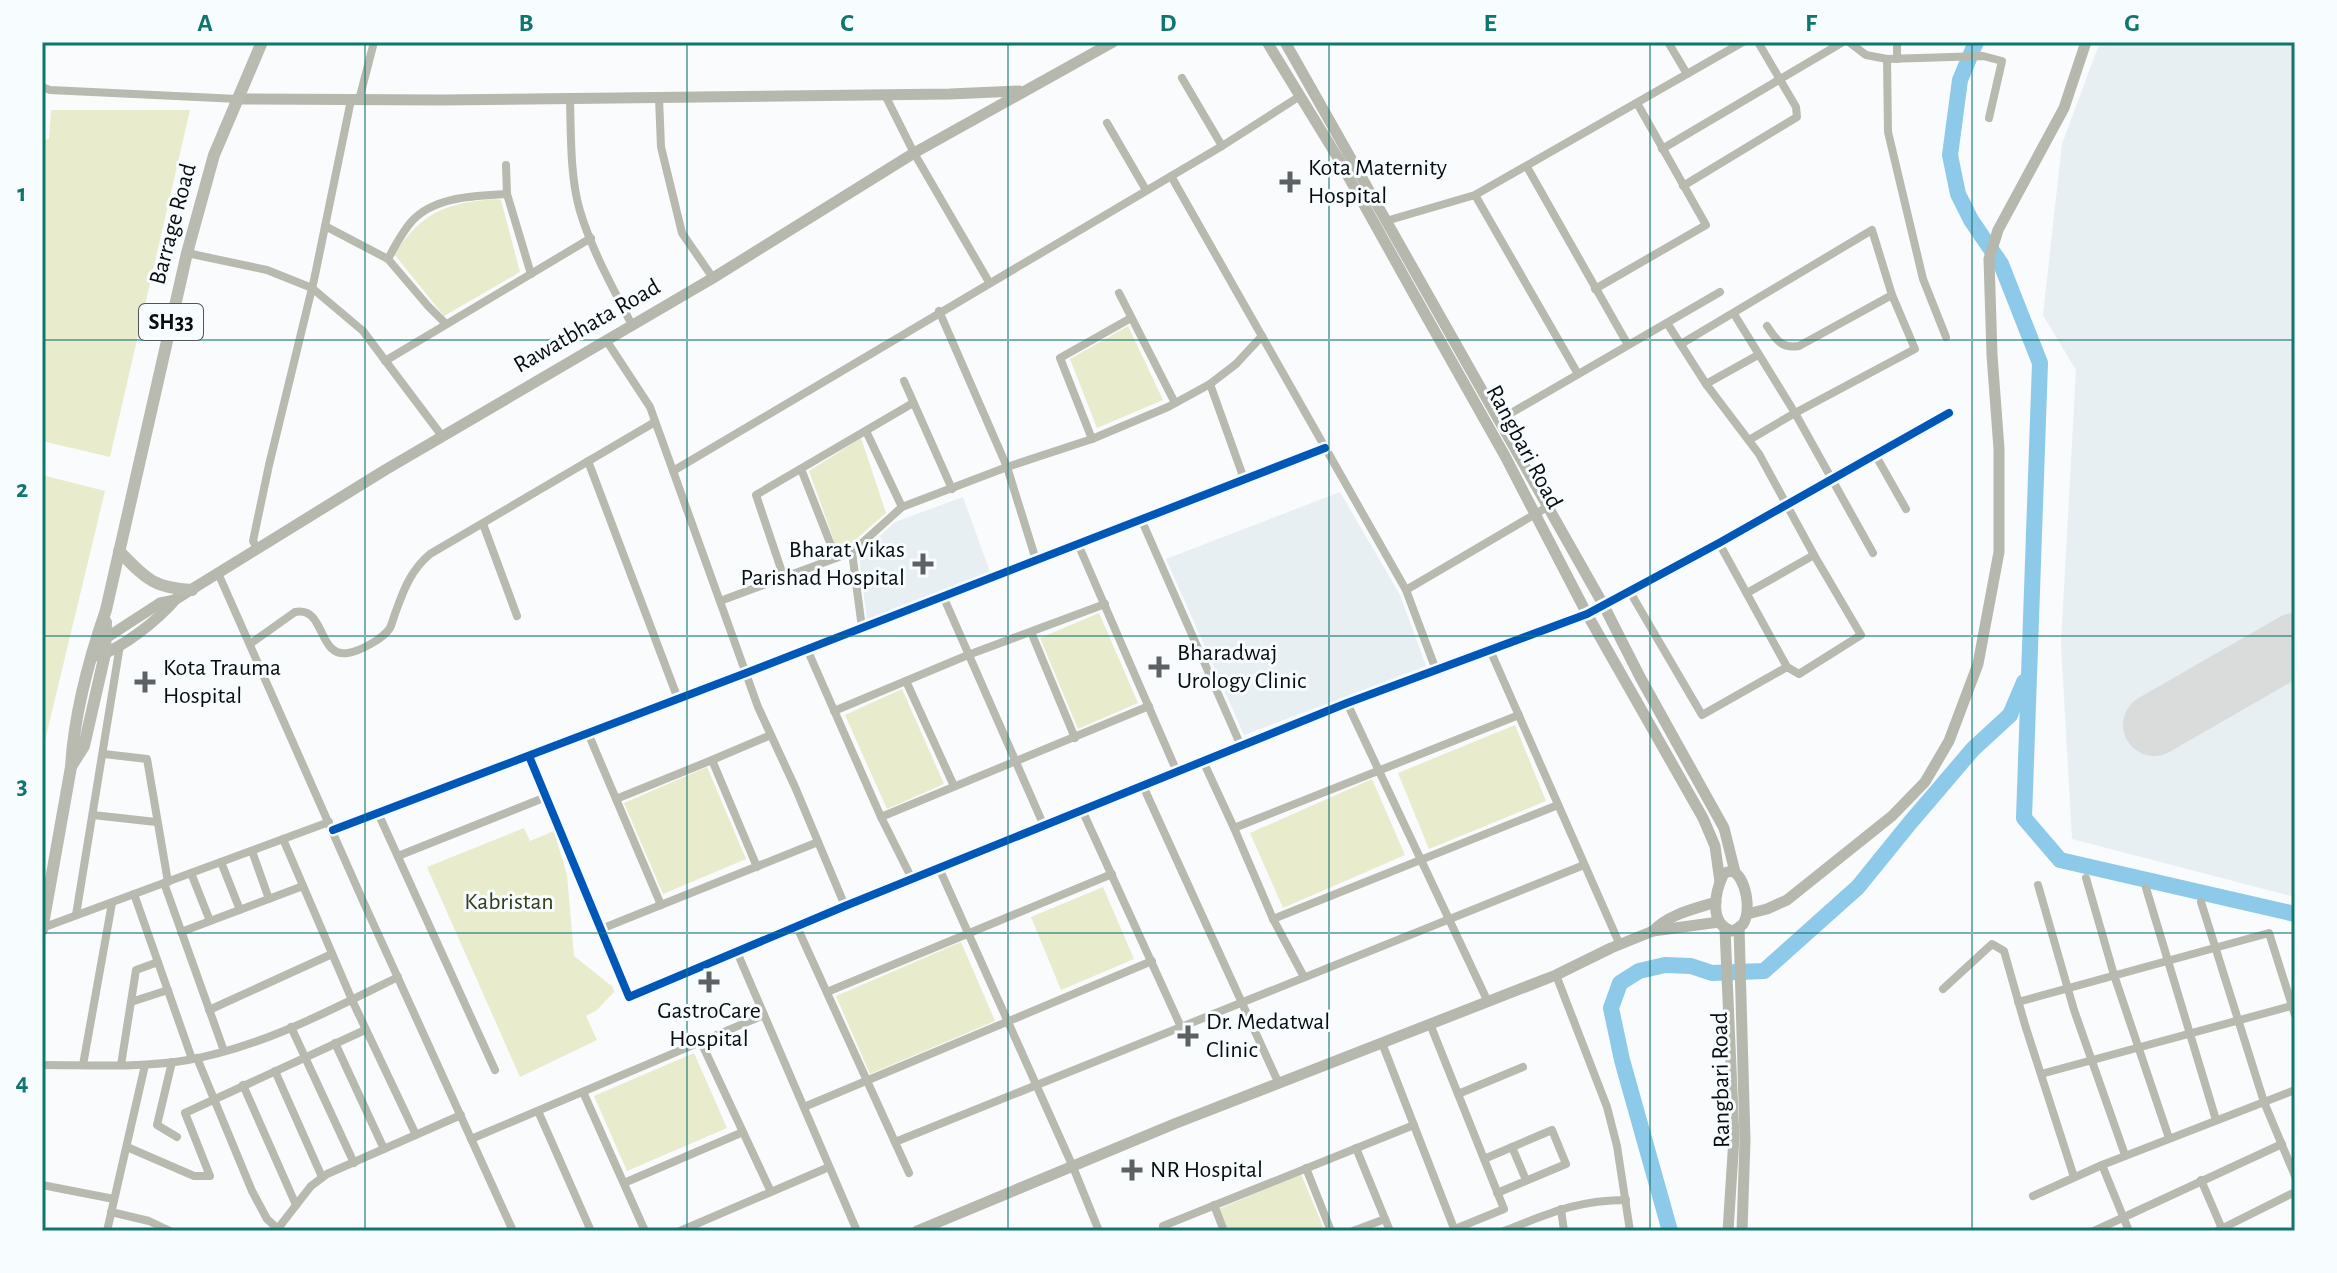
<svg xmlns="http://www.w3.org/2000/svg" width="2337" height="1273" viewBox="0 0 2337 1273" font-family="'Alegreya Sans',sans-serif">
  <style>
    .built { fill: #e7eff3 }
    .green { fill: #e8eccd }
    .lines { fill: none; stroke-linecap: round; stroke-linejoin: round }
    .river { stroke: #8dc9e8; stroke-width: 16 }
    .runway { stroke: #dadcdc; stroke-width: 62 }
    .street { stroke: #b8b9af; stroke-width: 8 }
    .secondary { stroke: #b6b8ae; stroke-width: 11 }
    .primary { stroke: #b9bbb1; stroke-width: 12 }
    .cycleway-casing { stroke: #f7fcff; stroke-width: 13 }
    .cycleway { stroke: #0057b8; stroke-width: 8 }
    .grid { fill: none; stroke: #0f766e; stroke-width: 2; stroke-opacity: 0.55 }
    .poi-dot { fill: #5e6062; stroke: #f7fcff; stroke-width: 3 }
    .labels { text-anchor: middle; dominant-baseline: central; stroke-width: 6; stroke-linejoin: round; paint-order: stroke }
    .shield { fill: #f7fcff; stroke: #515557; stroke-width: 2 }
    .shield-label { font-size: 22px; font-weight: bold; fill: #0a0d0f }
    .poi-label { font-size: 24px; fill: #0a0d0f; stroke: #f7fcff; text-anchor: start }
    .street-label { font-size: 24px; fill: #0a0d0f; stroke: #f7fcff }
    .park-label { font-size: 24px; fill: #393c19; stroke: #f7fcff }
    .neatline { fill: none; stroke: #0f766e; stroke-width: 3 }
    .grid-label { font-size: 26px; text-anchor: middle; font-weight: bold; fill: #0f766e }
  </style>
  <rect width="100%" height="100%" fill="#f9fbfd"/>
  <g class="built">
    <polygon points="2100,42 2295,42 2295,897 2072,839 2061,643 2076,370 2043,315 2062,144"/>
    <polygon points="1340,492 1400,595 1426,666 1244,735 1166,559"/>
    <polygon points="963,497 990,572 867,620 859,556 895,522"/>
  </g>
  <g class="green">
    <polygon points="51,110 190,110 110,457 42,441 42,140 49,139"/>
    <path d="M 494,199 L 501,200 L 520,272 L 444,316 L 394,254 C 423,212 443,204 494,199 Z"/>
    <polygon points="1128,326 1163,400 1097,428 1070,359"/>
    <polygon points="861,438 886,513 853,542 837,549 809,471"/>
    <polygon points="42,475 105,491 42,753"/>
    <polygon points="1099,613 1138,703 1078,729 1040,638"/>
    <polygon points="902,689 944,784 887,809 845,715"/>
    <polygon points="1515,725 1546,801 1429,849 1398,773"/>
    <polygon points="707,767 746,859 663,894 624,803"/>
    <polygon points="1372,779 1405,855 1283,908 1250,833"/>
    <polygon points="524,828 530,841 554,831 567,875 574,956 613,987 614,992 597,1010 586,1016 597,1040 520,1077 427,867"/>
    <polygon points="1103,887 1134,959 1061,990 1031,917"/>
    <polygon points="961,942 995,1021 870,1074 836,996"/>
    <polygon points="694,1053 727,1128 627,1171 594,1096"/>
    <polygon points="1301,1174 1325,1231 1228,1231 1219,1209"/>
  </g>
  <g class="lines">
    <g class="river">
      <polyline points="1976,42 1960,80 1950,155 1958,194 1971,220 2001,264 2040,363 2024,818 2060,860 2295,914"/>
      <polyline points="1670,1231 1622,1060 1611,1008 1620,983 1639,971 1665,965 1691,966 1712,973 1764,971 1858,887 1909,824 1973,749 2010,715 2024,682"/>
    </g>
    <polyline class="runway" points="2154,725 2295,644"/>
    <g class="street">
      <polyline points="1668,42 1687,74"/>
      <polyline points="1849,42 1866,55 1887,59 1983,56 2002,61 1989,118"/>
      <polyline points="1897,42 1897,59"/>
      <polyline points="1887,59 1888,132 1923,279 1946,337"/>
      <polyline points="1182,78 1222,146"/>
      <polyline points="42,87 50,90 238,99"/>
      <polyline points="885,95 914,153 989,282"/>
      <polyline points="659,98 661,147 682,233 713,278"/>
      <path d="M 570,99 C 571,133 570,178 580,211 C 592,251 613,288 632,325"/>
      <polyline points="359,100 374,42"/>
      <polyline points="1107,123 1146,190"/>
      <polyline points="1662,149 1843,42"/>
      <polyline points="506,165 507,194 531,274"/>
      <polyline points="1527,167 1628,345"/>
      <polyline points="1171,176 1406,590 1436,670"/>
      <polyline points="1683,186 1797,117 1796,107 1758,42"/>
      <polyline points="1475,195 1578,374"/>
      <polyline points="1386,221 1475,195 1743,42"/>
      <polyline points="325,226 388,259 428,306 446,324"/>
      <polyline points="187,253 267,270 312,288 363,331 442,436"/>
      <path d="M 388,259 C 395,246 402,232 412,221 C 435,196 476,196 507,194"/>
      <polyline points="1595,289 1706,225 1637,103"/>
      <polyline points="1119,293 1175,403"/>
      <polyline points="939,311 1007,467 1036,560"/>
      <polyline points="1734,314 1795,413 1873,553"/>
      <polyline points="1667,323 1706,384 1759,454 1814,555 1861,635 1799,674 1787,667 1719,543"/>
      <path d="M 1767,326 C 1776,339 1781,349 1799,346 L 1892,295"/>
      <polyline points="606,340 650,407 758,707 795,787 845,906"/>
      <polyline points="1681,344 1872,230 1892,295 1915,349 1795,413 1749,440"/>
      <polyline points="385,361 591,238"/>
      <polyline points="904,381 952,489"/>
      <polyline points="1210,384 1244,479"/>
      <polyline points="1706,384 1758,355"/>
      <polyline points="1499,420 1720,292"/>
      <polyline points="866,431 902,507"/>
      <polyline points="1092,439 1060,358 1131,318"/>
      <polyline points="1876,456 1906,509"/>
      <polyline points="588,461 678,699"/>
      <polyline points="801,469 836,558"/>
      <polyline points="673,471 1222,146 1300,96"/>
      <polyline points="1141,519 1241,746"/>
      <polyline points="483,524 517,616"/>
      <polyline points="1078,544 1177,772"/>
      <polyline points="257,548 253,541 269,465 314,280 351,100"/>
      <polyline points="852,552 862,628"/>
      <polyline points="218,573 363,901 513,1231"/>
      <polyline points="784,578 756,495 913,403"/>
      <polyline points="1406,590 1549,506"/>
      <polyline points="1630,592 1702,715 1787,667"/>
      <polyline points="1747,593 1814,555"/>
      <polyline points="943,596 1044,826"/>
      <polyline points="720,601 852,552 902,507 1007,467 1092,439 1168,407 1210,384 1236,364 1262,336"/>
      <polyline points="1031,632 1075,738"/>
      <path d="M 250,644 L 295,612 C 326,606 317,658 348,653 C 360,651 383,639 390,628 C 392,624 394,616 396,611 C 404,589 411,570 430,554 L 655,422"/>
      <polyline points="807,649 881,817 912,879"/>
      <polyline points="1490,650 1620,945"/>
      <polyline points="906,681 954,786"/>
      <polyline points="1347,703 1488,1002"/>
      <polyline points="834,711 968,655 1105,604"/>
      <polyline points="588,733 661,905"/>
      <polyline points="104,754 147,759 168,882"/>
      <polyline points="529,756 629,997 845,906 1347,703 1587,614 1719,543 1949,413"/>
      <polyline points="712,760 771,735"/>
      <polyline points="1203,761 1234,828 1273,919 1304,977"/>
      <polyline points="1143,786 1279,1084"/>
      <polyline points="616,799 712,760 757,867"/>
      <polyline points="1082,810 1181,1027"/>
      <polyline points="378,813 495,1070"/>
      <polyline points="93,815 156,822"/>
      <polyline points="881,817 1149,706"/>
      <polyline points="1234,828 1519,715"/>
      <polyline points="333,830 746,673 1325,448"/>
      <polyline points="283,839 352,1000 416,1135"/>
      <polyline points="252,851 269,899"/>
      <polyline points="398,856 546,797"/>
      <polyline points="221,862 240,910"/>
      <polyline points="939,868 1073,1167 1099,1231"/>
      <polyline points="191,873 210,921"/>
      <polyline points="2086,878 2114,975 2169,1138"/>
      <polyline points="164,883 224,1051"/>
      <polyline points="2038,885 2074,1010 2125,1155"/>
      <polyline points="2146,888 2216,1120"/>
      <polyline points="134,894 192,1059"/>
      <polyline points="2201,902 2264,1102 2295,1176"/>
      <polyline points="76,915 120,645"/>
      <polyline points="1273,919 1558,805"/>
      <polyline points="797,927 909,1173"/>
      <polyline points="42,928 329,822"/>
      <polyline points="601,929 818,842"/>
      <polyline points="181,932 303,886"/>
      <polyline points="737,952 857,1231"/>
      <polyline points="1556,975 1607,1107 1617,1146 1630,1231"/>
      <polyline points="1943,989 1992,944 2004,951 2025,1025 2074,1177"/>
      <polyline points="827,992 1112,874"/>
      <polyline points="131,1002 168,990"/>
      <polyline points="2018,1002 2269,933 2295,1015"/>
      <polyline points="209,1010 332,954"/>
      <polyline points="1430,1024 1504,1209 1455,1229"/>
      <polyline points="291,1027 354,1163"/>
      <polyline points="701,1042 771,1192"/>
      <polyline points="335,1043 384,1149"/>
      <polyline points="1382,1043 1455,1231"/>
      <polyline points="197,1058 252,1191 267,1219 278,1229"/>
      <polyline points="172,1062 157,1125 177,1137"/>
      <path d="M 42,1065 C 91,1065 140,1068 188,1060 C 262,1047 331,1010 398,977"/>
      <polyline points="83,1065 112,903"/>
      <polyline points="121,1065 136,970 158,962"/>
      <polyline points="275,1071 322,1177"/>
      <polyline points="2041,1074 2295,1005"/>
      <polyline points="243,1085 296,1205"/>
      <polyline points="583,1092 645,1231"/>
      <polyline points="1458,1094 1523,1067"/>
      <polyline points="804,1107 1152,961"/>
      <polyline points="538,1111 591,1231"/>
      <polyline points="471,1139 764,1015"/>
      <polyline points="895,1142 1584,865"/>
      <polyline points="127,1147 194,1176 210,1176 185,1113 365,1030"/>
      <polyline points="1512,1147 1526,1180"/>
      <polyline points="1356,1148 1390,1231"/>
      <polyline points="1484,1159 1552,1130 1566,1164 1497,1193"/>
      <polyline points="2102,1165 2129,1231"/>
      <polyline points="1306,1168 1331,1231"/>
      <polyline points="2201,1180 2223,1231"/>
      <polyline points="624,1183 743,1132"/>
      <polyline points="42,1185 114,1199"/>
      <polyline points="2033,1196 2102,1165 2295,1090"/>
      <polyline points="1214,1205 1224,1231"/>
      <polyline points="1561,1209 1564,1231"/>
      <polyline points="111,1212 149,1221 170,1231"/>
      <polyline points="107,1231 145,1065"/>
      <polyline points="276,1231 311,1186 327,1174 461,1115"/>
      <polyline points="680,1231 829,1167"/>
      <polyline points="1165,1231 1163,1226 1414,1125"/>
      <polyline points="1353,1231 1385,1219"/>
      <path d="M 1504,1231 C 1548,1214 1577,1200 1626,1200"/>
      <polyline points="2094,1231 2282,1144"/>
      <polyline points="2217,1231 2295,1192"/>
    </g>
    <g class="secondary">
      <polyline points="1267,42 1338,158 1416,298 1505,456 1587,614 1703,818 1715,846 1720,882"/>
      <polyline points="1285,42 1604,606 1640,677 1724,828 1735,872"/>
      <polyline points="238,99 441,100 950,94 1019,91"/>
      <polyline points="99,640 106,638 160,603 175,600"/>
      <path d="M 98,656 C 124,647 158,620 176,599 L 385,470 L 713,278 L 914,153 L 1113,42"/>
      <path d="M 1732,871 C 1746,877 1752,911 1743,924 C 1740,927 1736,930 1732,931 C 1708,924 1715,891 1724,873 Z"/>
      <polyline points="1747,914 1767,909 1787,900 1892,816 1925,782 1949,741 1978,664 1999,552 1999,449 1992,355 1989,259 1998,230 2064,108 2086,42"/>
      <polyline points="1739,927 1745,1140 1742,1231"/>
      <polyline points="1725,929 1734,1138 1728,1231"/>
      <path d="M 1653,931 C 1669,914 1694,909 1716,902"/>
      <polyline points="917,1231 1174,1124 1556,975 1611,948 1653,931 1719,922"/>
    </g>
    <g class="primary">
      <path d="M 119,551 C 145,578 153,588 192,590"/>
      <polyline points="72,765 84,746 105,654 106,622"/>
      <path d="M 42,930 L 71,767 C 74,716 89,659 106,610 L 187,253 L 214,155 L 262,42"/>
    </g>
    <defs>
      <g id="cycleway">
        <polyline points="529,756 629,997 845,906 1347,703 1587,614 1719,543 1949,413"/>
        <polyline points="333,830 746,673 1325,448"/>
      </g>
    </defs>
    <use href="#cycleway" class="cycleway-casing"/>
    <use href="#cycleway" class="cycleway"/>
  </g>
  <path class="grid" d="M 365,42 L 365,1231M 687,42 L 687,1231M 1008,42 L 1008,1231M 1329,42 L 1329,1231M 1650,42 L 1650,1231M 1972,42 L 1972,1231M 42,340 L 2295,340M 42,636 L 2295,636M 42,933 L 2295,933"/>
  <g class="poi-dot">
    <path d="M1286 170h8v8h8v8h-8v8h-8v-8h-8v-8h8z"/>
    <path d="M919 552h8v8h8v8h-8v8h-8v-8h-8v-8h8z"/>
    <path d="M1155 655h8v8h8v8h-8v8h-8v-8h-8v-8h8z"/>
    <path d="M141 670h8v8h8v8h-8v8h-8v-8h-8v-8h8z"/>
    <path d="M705 970h8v8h8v8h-8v8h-8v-8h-8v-8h8z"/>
    <path d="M1184 1024h8v8h8v8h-8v8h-8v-8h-8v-8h8z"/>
    <path d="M1128 1158h8v8h8v8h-8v8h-8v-8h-8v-8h8z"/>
  </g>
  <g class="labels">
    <rect class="shield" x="139" y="304" width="64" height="36" rx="6"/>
    <g class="shield-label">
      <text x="171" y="322">SH33</text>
    </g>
    <g class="poi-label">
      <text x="1308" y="168">Kota Maternity<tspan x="1308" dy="28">Hospital</tspan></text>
      <text x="905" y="550" text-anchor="end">Bharat Vikas<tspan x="905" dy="28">Parishad Hospital</tspan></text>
      <text x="1177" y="653">Bharadwaj<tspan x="1177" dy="28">Urology Clinic</tspan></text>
      <text x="163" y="668">Kota Trauma<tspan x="163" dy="28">Hospital</tspan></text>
      <text x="709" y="1011" text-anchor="middle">GastroCare<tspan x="709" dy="28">Hospital</tspan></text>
      <text x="1206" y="1022">Dr. Medatwal<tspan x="1206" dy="28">Clinic</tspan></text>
      <text x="1150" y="1170">NR Hospital</text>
    </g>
    <g class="street-label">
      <text transform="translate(173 224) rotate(-75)">Barrage Road</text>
      <text transform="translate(587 326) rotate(-30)">Rawatbhata Road</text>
      <text transform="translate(1524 447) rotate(62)">Rangbari Road</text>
      <text transform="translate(1721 1080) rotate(-91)">Rangbari Road</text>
    </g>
    <g class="park-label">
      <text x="509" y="902">Kabristan</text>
    </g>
  </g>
  <rect width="2337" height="1273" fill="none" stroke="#f7fcff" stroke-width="88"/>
  <rect x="44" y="44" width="2249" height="1185" class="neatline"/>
  <g class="grid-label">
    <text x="205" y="31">A</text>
    <text x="526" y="31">B</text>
    <text x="847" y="31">C</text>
    <text x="1168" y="31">D</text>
    <text x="1490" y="31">E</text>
    <text x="1811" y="31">F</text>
    <text x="2132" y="31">G</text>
    <text x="22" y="201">1</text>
    <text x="22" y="497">2</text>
    <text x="22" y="794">3</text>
    <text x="22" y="1090">4</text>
  </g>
</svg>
